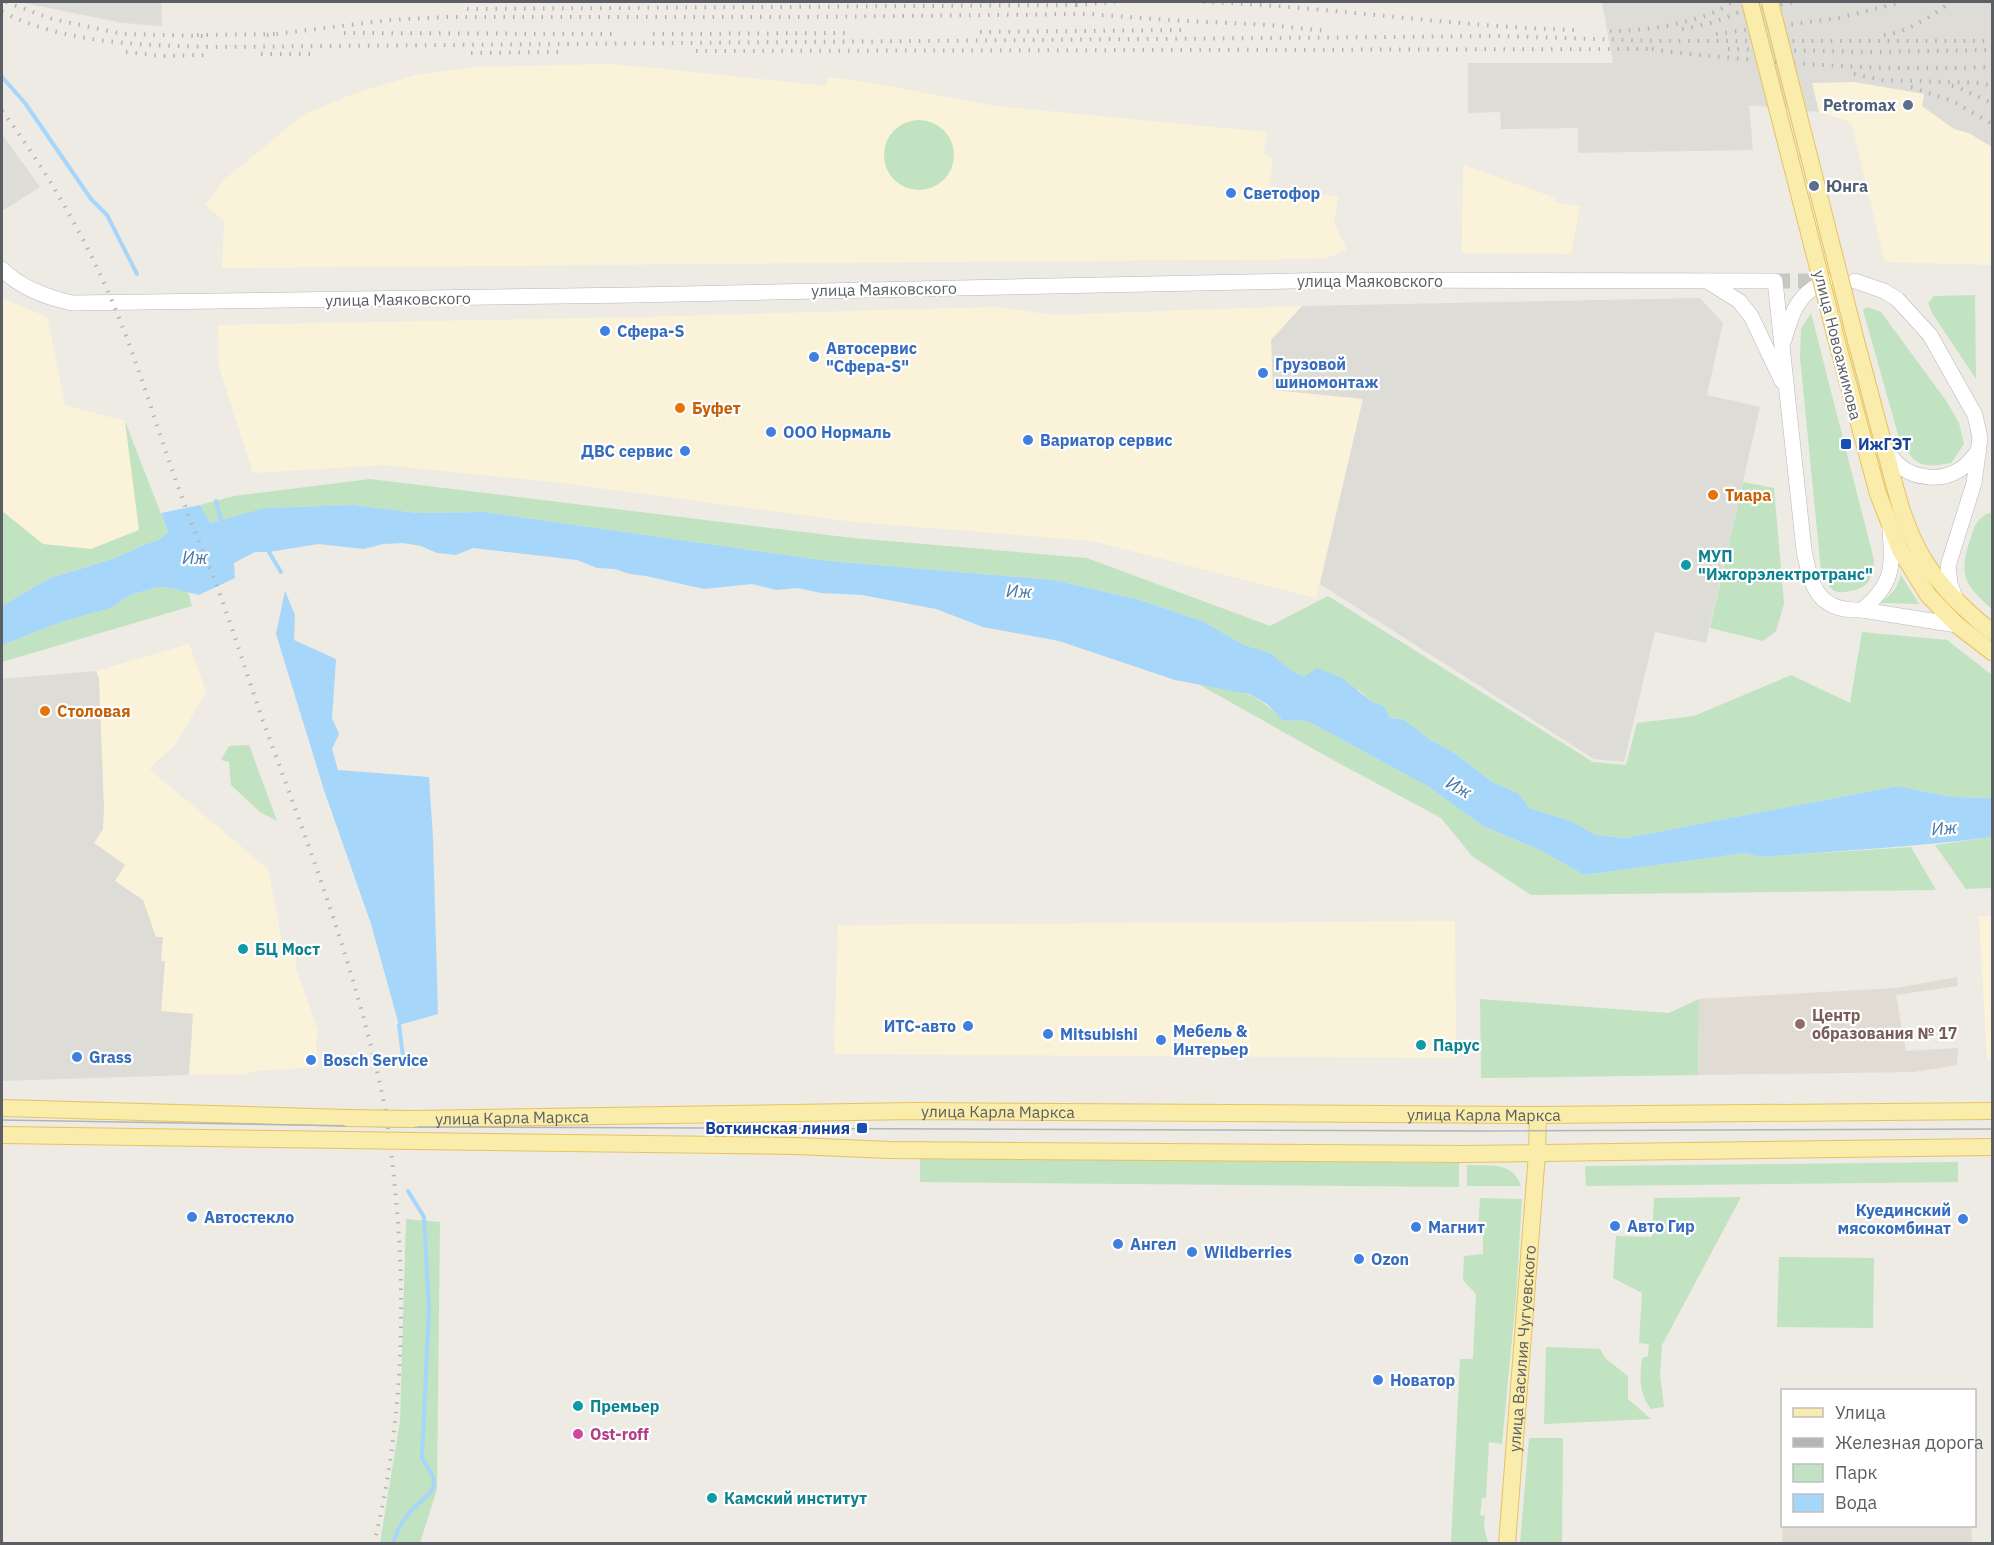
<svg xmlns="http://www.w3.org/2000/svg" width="1994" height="1545" viewBox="0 0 1994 1545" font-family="'IBM Plex Sans',sans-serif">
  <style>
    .commercial { fill: #fbf3d9 }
    .industrial { fill: #dedcd7 }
    .education { fill: #e0dcd4 }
    .green { fill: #c1e3c1 }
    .water { fill: #a6d6f9 }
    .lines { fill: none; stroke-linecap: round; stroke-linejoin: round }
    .stream { stroke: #a6d6f9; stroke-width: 4 }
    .secondary-tunnel { stroke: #c8c8c3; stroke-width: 15; stroke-dasharray: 15 8; stroke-linecap: butt }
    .secondary-casing { stroke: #b4b7bc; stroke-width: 16 }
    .primary-casing { stroke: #e8c260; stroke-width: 18 }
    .secondary { stroke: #fff; stroke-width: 15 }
    .primary { stroke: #faedab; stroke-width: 16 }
    .tram { stroke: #b3b4b4; stroke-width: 1.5 }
    .rail { stroke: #b3b4b4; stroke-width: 4; stroke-dasharray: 1.5 8; stroke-linecap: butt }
    .primary-bridge-casing { stroke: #e8c260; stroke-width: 18; stroke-linecap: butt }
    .primary-bridge { stroke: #faedab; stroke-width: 16 }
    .service-dot { fill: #5c6f8a; stroke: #fff; stroke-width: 2 }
    .shop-dot { fill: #3f7fe0; stroke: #fff; stroke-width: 2 }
    .food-dot { fill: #e8710a; stroke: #fff; stroke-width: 2 }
    .transit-dot { fill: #1a4fb4; stroke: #fff; stroke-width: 2 }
    .culture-dot { fill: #0f9aa8; stroke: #fff; stroke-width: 2 }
    .education-dot { fill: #8d6e63; stroke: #fff; stroke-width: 2 }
    .hotel-dot { fill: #d1479c; stroke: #fff; stroke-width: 2 }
    .labels { text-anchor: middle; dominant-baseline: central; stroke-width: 4.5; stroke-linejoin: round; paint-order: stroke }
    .service-label { font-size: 16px; font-weight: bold; fill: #4e5e75; stroke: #fff; text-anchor: end }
    .shop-label { font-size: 16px; font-weight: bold; fill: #366cbe; stroke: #fff; text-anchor: start }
    .street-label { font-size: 16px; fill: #5b5e63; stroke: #fff }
    .food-label { font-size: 16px; font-weight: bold; fill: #c56008; stroke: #fff; text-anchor: start }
    .transit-label { font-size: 16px; font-weight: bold; fill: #164399; stroke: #fff; text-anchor: start }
    .culture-label { font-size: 16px; font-weight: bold; fill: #0d838f; stroke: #fff; text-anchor: start }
    .education-label { font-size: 16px; font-weight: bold; fill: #785e54; stroke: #fff; text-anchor: start }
    .hotel-label { font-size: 16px; font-weight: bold; fill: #b23c85; stroke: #fff; text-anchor: start }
    .water-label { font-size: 18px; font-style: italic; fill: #47a; stroke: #fff }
  </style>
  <rect width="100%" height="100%" fill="#edebe3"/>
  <g class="commercial">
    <polygon points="607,64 666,69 826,86 828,77 877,84 996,106 1267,132 1264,153 1273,160 1269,186 1338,197 1334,223 1347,250 1324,259 222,268 224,221 205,205 224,180 304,114 353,94 415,75 475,67"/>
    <polygon points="1812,82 1854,82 1925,94 1954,129 1969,133 1992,147 1992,265 1885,262 1851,122 1819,112"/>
    <polygon points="1463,165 1556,198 1554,202 1580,206 1571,254 1462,253"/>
    <polygon points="2,298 47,317 65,405 125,421 139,530 91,549 42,544 2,511"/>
    <polygon points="1302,306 1271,340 1363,398 1316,598 1092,541 855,522 562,483 384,465 253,473 219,367 218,325 643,317 995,307 1054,315"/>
    <polygon points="189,644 206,692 175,745 154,764 150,770 268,869 284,951 296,952 296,968 318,1031 316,1041 318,1067 256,1071 241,1075 189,1075 193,1014 161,1012 165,962 161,961 143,900 115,881 125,865 94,843 103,829 99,679 96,671"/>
    <polygon points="1979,916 1992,916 1992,1060 1987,1060"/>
    <polygon points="1455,921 1456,1058 834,1054 838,925"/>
  </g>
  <g class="industrial">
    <polygon points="19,2 161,2 162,26 123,23"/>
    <polygon points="1602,2 1992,2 1992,147 1969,133 1954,129 1922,106 1924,94 1854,82 1812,83 1819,112 1749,105 1753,150 1578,153 1578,128 1501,129 1500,112 1468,113 1468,63 1613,63"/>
    <polygon points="2,134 40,187 2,211"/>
    <polygon points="1700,298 1723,323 1707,395 1760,407 1706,643 1655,632 1624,762 1594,759 1320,584 1363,399 1273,390 1271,340 1302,306"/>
    <polygon points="96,671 99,679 104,807 103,829 94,843 125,865 115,881 143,900 156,937 163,937 161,961 165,961 161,1011 193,1014 189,1075 2,1081 2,679"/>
  </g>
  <g class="education">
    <polygon points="1957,977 1958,986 1896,995 1906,1051 1958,1048 1957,1065 1914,1072 1698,1075 1699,999 1896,988"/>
    <polygon points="1783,1526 1971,1526 1972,1543 1782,1543"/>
  </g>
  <g class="green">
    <circle cx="919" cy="155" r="35"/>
    <polygon points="1975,295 1976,379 1932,313 1928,303 1934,296"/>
    <path d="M 1867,307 L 1881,312 L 1947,402 L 1959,423 L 1964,444 L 1951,463 C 1920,469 1915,465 1899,438 L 1863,310 Z"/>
    <path d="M 1811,313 L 1874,560 C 1873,578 1868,589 1850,591 C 1845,592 1839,593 1835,591 C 1828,588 1824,577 1821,571 L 1800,357 L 1801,329 Z"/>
    <polygon points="125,421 168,532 159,540 146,544 115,558 48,579 2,606 2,511 43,544 91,549 139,530"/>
    <polygon points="370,479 853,538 1087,558 1270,626 1328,596 1593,762 1626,765 1637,723 1694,716 1791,675 1850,703 1862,632 1947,640 1992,675 1992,798 1951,797 1898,786 1626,838 1596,835 1571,821 1529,808 1518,793 1492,782 1456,754 1429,739 1403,719 1390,718 1385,707 1371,701 1359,690 1304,677 1291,670 1270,653 1244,645 1202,621 1140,600 1054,580 829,561 486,512 417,513 354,505 266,508 210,523 200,505 234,496"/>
    <polygon points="1743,482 1774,488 1784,604 1776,631 1763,641 1710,628"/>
    <path d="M 1988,513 L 1992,514 L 1992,609 C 1965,585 1958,576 1970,540 C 1974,527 1976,520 1988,513 Z"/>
    <path d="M 1901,575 L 1919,604 L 1880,603 C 1891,595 1897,589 1901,575 Z"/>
    <polygon points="158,587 171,588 188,592 192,606 2,662 2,645 64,621 111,608 130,595"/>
    <path d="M 1200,685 C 1237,690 1256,691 1282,720 L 1308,721 L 1429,787 L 1483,826 L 1542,851 L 1584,875 L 1745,853 L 1760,857 L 1911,847 L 1936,890 L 1531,895 L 1472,856 L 1441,818 L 1335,761 Z"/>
    <polygon points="249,745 277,821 260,812 231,785 229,762 221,760 229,746"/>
    <polygon points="1992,837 1992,888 1966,889 1935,845"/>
    <polygon points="1480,999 1669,1013 1699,999 1698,1075 1481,1078"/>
    <polygon points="920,1158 1459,1163 1459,1187 920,1182"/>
    <polygon points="1958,1162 1958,1182 1586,1186 1585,1166"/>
    <path d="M 1467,1165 C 1489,1166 1513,1161 1521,1186 L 1467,1186 Z"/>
    <path d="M 1741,1197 L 1662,1345 L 1660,1375 L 1664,1407 L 1651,1409 C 1638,1392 1640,1377 1642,1358 L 1648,1356 L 1649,1344 L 1639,1343 L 1642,1293 L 1613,1278 L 1616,1236 L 1652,1237 L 1654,1198 Z"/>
    <polygon points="1480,1198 1522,1199 1516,1297 1502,1444 1489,1442 1486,1498 1482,1498 1480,1515 1485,1516 1484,1527 1488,1543 1451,1543 1460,1359 1473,1359 1476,1294 1463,1280 1464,1256 1483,1254 1483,1231 1478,1231"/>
    <polygon points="406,1219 440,1222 437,1489 420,1543 380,1543 400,1421"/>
    <polygon points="1779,1257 1874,1258 1873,1328 1777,1327"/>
    <polygon points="1546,1347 1600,1349 1606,1359 1628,1376 1628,1399 1651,1419 1544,1424"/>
    <polygon points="1529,1438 1563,1438 1562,1543 1520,1543"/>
  </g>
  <g class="water">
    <path d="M 200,505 L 210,523 L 265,508 L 354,505 L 417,513 L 486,512 L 829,561 L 1054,580 L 1140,600 L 1202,621 L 1244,645 L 1270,653 L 1291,670 L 1304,677 L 1317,668 L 1342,678 L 1371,701 L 1385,707 L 1390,718 L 1403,719 L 1429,739 L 1456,754 L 1492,782 L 1518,793 L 1529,808 L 1571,821 L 1596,835 L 1626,838 L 1898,786 L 1951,797 L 1992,798 L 1992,837 C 1915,847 1838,851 1760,857 L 1745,853 L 1584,875 L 1542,851 L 1483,826 L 1429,787 L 1308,721 L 1282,720 L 1267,704 L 1249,694 L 1175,680 L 1059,641 L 983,627 L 936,609 L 862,595 L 821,593 L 798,588 L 777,590 L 752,584 L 704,589 L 646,576 L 630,574 L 615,569 L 597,568 L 577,560 L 473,548 L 456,555 L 437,553 L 421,546 L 403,543 L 383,544 L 364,549 L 318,544 L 269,552 L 255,552 L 234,563 L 235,578 L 199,595 L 171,588 L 158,587 L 130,595 L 111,608 L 64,621 L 2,645 L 2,606 L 48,579 L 115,558 L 146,544 L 159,540 L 168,532 L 161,513 Z"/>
    <polygon points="285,591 295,615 294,640 336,659 332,718 339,734 332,749 338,770 429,777 433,838 438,1014 399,1025 371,924 324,790 276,634"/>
  </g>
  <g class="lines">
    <g class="stream">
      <polyline points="2,77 25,103 91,199 107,215 137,274"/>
      <polyline points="216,501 221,520"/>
      <polyline points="269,552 281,572"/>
      <polyline points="399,1025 404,1064"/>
      <path d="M 393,1544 C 397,1531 402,1520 411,1511 C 433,1488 444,1490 422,1458 L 429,1309 L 424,1217 L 408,1191"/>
    </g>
    <polyline class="secondary-tunnel" points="1775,281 1829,281"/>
    <defs>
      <g id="secondary">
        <path d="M 2,269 C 20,288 46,297 72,303 L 635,295 L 1337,280 L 1775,281 L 1804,550 C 1811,587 1818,612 1862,610 L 1957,625"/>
        <polyline points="1707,281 1739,301 1751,316 1782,381"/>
        <polyline points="1855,281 1884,291 1897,299 1930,335 1975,415 1980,438 1974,483 1948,566 1950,584 1956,600"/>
        <path d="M 1784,340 C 1792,312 1797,294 1826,281"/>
        <path d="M 1885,449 C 1890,455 1895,462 1901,467 C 1917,479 1942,481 1959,470 C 1967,466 1973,457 1979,450"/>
        <path d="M 1862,610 C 1893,584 1893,569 1890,529"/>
      </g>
      <g id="primary">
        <path d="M 1856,341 C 1867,381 1877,421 1888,460 C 1897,496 1906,532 1926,563 C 1943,590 1967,612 1992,632"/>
        <polyline points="1838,346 1878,494 1900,550 1928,595 1957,625 1992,652"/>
        <polyline points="2,1108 347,1118"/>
        <path id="s1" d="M 414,1119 L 914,1111 L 1538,1115 L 1992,1111"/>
        <polyline points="2,1135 346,1140"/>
        <polyline points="414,1141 795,1146 890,1150 1464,1154 1992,1147"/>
        <path id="s2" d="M 1507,1544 L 1537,1153 L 1538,1115"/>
      </g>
    </defs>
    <use href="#secondary" class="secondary-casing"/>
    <use href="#primary" class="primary-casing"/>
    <use href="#secondary" class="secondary"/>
    <use href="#primary" class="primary"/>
    <polyline class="tram" points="2,1120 414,1127 1484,1131 1992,1129"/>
    <g class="rail">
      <polyline points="6,2 52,19 123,34 206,36"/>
      <path d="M 1203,2 C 1328,6 1452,27 1577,30"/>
      <polyline points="1076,5 1115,2"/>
      <polyline points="467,9 1079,5"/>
      <path d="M 2,12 C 67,44 140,45 212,47 L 1388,37 L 1499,36 L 1659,41 L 1992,41"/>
      <polyline points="1744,14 1794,2"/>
      <path d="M 1682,29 C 1713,24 1731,17 1758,2"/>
      <path d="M 1610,31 C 1642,32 1707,22 1732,2"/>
      <polyline points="980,32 1184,30"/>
      <polyline points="344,33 614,34"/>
      <polyline points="653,34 848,33"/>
      <polyline points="1716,34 1839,18 1902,2"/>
      <polyline points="197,35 275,34"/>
      <polyline points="267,35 390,20 447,17 805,17 1088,14 1169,20 1269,25 1327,31"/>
      <path d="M 1884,35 C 1909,32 1931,16 1951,2"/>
      <path d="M 1652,49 C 1683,54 1713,56 1744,59 C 1829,67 1907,70 1992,67"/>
      <polyline points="1728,49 1868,52 1992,50"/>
      <polyline points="696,51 1650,49"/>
      <polyline points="126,52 161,56 210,55"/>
      <polyline points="471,53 558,52"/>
      <polyline points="261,54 312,54"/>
      <polyline points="1854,74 1882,80 1982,83 1992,86"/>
      <polyline points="1952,86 1959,88 1992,103"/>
      <polyline points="1911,87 1952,101 1992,124"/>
      <path d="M 2,111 C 44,166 85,237 112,301 C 141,369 160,440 186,508 C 197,539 211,569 222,600 C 240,650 255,701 274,751 C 316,865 358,979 383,1098 C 389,1128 392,1159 395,1189 C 407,1305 402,1429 374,1544"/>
    </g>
    <defs>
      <g id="primary-bridge">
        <polyline points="1750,2 1838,346"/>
        <polyline points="1770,2 1856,341"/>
        <polyline points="347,1118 414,1119"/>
        <polyline points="346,1140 414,1141"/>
      </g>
    </defs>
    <use href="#primary-bridge" class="primary-bridge-casing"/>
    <use href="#primary-bridge" class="primary-bridge"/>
  </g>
  <g class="service-dot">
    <circle cx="1908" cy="105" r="6"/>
    <circle cx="1814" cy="186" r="6"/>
  </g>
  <g class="shop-dot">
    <circle cx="1231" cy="193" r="6"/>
    <circle cx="605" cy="331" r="6"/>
    <circle cx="814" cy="357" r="6"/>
    <circle cx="1263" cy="373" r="6"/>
    <circle cx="771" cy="432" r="6"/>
    <circle cx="1028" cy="440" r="6"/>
    <circle cx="685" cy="451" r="6"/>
    <circle cx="968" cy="1026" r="6"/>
    <circle cx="1048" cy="1034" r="6"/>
    <circle cx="1161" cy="1040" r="6"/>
    <circle cx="77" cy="1057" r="6"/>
    <circle cx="311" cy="1060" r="6"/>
    <circle cx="192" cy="1217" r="6"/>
    <circle cx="1963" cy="1219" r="6"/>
    <circle cx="1615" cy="1226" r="6"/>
    <circle cx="1416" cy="1227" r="6"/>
    <circle cx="1118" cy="1244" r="6"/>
    <circle cx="1192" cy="1252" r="6"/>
    <circle cx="1359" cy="1259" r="6"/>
    <circle cx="1378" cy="1380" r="6"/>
  </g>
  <g class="food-dot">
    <circle cx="680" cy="408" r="6"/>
    <circle cx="1713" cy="495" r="6"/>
    <circle cx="45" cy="711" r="6"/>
  </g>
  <g class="transit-dot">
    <rect x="1840" y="438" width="12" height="12" rx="3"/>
    <rect x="856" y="1122" width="12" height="12" rx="3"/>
  </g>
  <g class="culture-dot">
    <circle cx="1686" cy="565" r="6"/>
    <circle cx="243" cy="949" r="6"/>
    <circle cx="1421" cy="1045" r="6"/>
    <circle cx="578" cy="1406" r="6"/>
    <circle cx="712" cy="1498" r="6"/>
  </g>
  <circle class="education-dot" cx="1800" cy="1024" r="6"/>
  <circle class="hotel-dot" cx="578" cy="1434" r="6"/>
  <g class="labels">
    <g class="service-label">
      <text x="1896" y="105">Petromax</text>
      <text x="1826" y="186" text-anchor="start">Юнга</text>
    </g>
    <g class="shop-label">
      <text x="1243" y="193">Светофор</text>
      <text x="617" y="331">Сфера-S</text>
      <text x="826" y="348">Автосервис<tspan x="826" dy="18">"Сфера-S"</tspan></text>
      <text x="1275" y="364">Грузовой<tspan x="1275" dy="18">шиномонтаж</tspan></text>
      <text x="783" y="432">ООО Нормаль</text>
      <text x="1040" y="440">Вариатор сервис</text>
      <text x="673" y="451" text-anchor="end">ДВС сервис</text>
      <text x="956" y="1026" text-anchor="end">ИТС-авто</text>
      <text x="1173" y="1031">Мебель &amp;<tspan x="1173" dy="18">Интерьер</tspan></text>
      <text x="1060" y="1034">Mitsubishi</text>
      <text x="89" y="1057">Grass</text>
      <text x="323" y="1060">Bosch Service</text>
      <text x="1951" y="1210" text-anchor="end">Куединский<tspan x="1951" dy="18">мясокомбинат</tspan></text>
      <text x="204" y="1217">Автостекло</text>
      <text x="1627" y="1226">Авто Гир</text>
      <text x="1428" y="1227">Магнит</text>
      <text x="1130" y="1244">Ангел</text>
      <text x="1204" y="1252">Wildberries</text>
      <text x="1371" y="1259">Ozon</text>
      <text x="1390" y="1380">Новатор</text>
    </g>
    <g class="street-label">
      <text x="1370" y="281">улица Маяковского</text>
      <text transform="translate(884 289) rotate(-1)">улица Маяковского</text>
      <text transform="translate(398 299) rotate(-1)">улица Маяковского</text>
      <text transform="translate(1838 345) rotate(76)">улица Новоажимова</text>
      <text stroke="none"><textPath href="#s1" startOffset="584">улица Карла Маркса</textPath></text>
      <text stroke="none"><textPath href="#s1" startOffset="1070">улица Карла Маркса</textPath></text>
      <text stroke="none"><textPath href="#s1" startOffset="98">улица Карла Маркса</textPath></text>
      <text stroke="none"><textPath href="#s2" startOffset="196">улица Василия Чугуевского</textPath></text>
    </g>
    <g class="food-label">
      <text x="692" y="408">Буфет</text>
      <text x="1725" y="495">Тиара</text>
      <text x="57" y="711">Столовая</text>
    </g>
    <g class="transit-label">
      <text x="1858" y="444">ИжГЭТ</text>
      <text x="850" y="1128" text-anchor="end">Воткинская линия</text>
    </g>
    <g class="culture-label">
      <text x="1698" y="556">МУП<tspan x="1698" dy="18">"Ижгорэлектротранс"</tspan></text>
      <text x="255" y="949">БЦ Мост</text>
      <text x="1433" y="1045">Парус</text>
      <text x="590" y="1406">Премьер</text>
      <text x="724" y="1498">Камский институт</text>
    </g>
    <g class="education-label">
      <text x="1812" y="1015">Центр<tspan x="1812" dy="18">образования № 17</tspan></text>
    </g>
    <g class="hotel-label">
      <text x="590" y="1434">Ost-roff</text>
    </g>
    <g class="water-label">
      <text x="195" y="557">Иж</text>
      <text transform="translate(1019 591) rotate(2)">Иж</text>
      <text transform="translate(1459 787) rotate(29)">Иж</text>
      <text transform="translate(1944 828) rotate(-5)">Иж</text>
    </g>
  </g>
  <rect width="1994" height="1545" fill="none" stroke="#5b5e63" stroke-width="6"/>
  <rect x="1781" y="1389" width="195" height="138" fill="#ffffff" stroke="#bdbfc1" stroke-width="1.5"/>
  <rect x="1793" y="1408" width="30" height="9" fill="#faedab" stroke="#bdbfc1" stroke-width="1.5"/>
  <text x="1835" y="1419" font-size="18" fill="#5b5e63">Улица</text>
  <rect x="1793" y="1438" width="30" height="9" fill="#b3b4b4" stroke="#bdbfc1" stroke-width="1.5"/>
  <text x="1835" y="1449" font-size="18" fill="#5b5e63">Железная дорога</text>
  <rect x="1793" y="1464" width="30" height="18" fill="#c1e3c1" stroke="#bdbfc1" stroke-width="1.5"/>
  <text x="1835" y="1479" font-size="18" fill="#5b5e63">Парк</text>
  <rect x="1793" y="1494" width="30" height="18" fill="#a6d6f9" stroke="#bdbfc1" stroke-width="1.5"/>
  <text x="1835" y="1509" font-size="18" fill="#5b5e63">Вода</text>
</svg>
